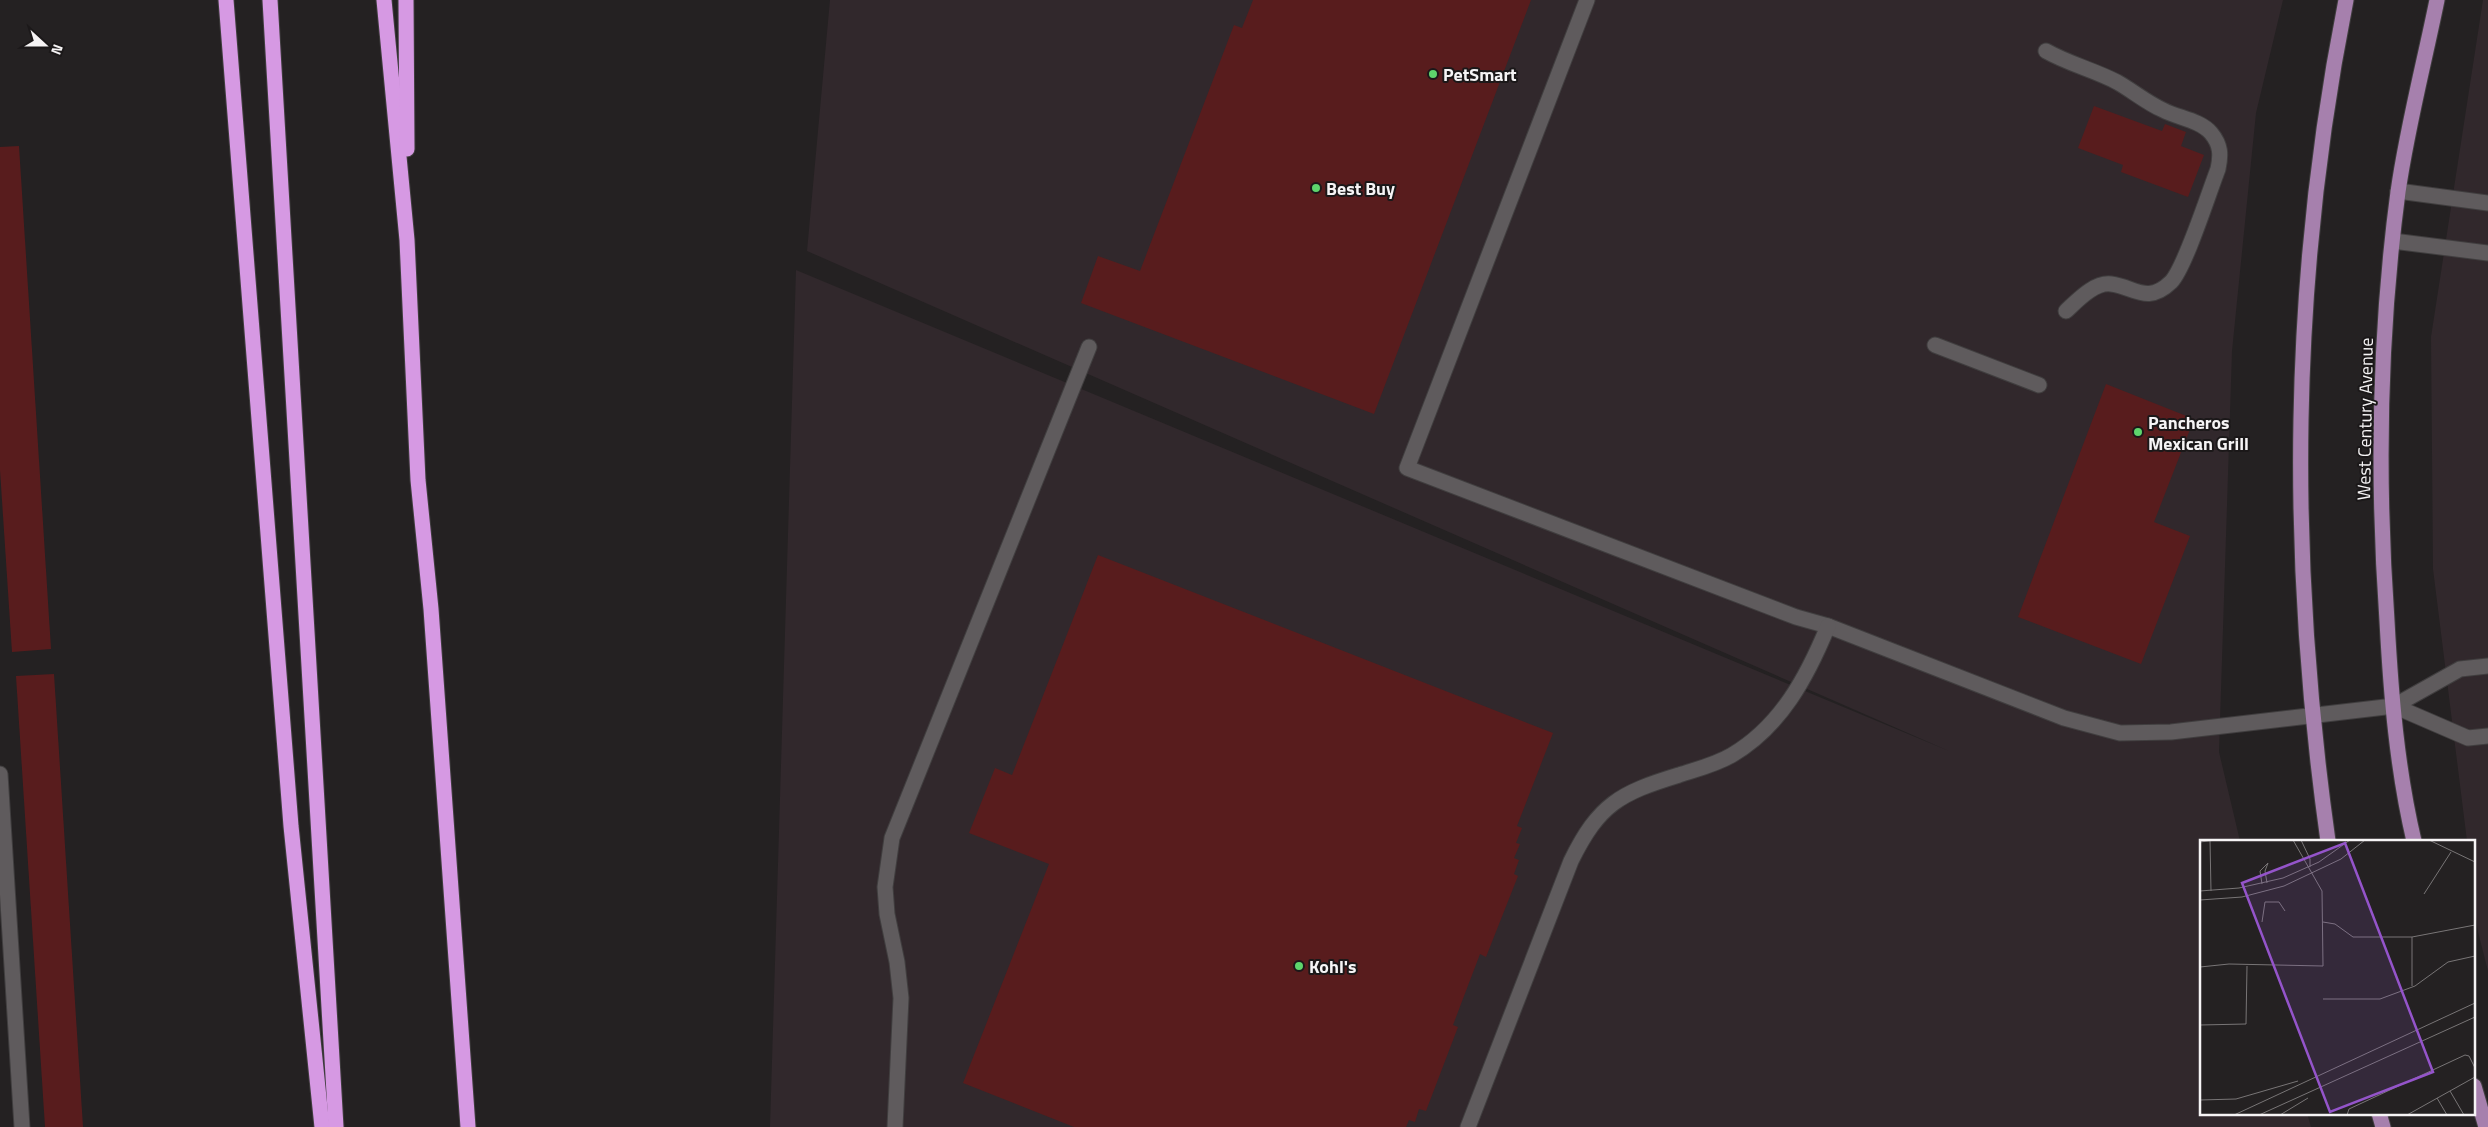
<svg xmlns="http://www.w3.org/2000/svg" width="2488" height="1127" viewBox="0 0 2488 1127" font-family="'Titillium Web',sans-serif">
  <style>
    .built { fill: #31282c }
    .building { fill: #581c1d }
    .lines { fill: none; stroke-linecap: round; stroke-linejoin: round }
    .minor-casing { stroke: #403e3f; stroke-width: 17 }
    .major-casing { stroke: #403e3f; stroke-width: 17 }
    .highway-casing { stroke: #403e3f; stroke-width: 17 }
    .minor { stroke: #5f5b5d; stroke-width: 15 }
    .major { stroke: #a680ad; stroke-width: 15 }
    .highway { stroke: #d699e3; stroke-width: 15 }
    .poi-dot { fill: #5ed56c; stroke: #1b1819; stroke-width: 2 }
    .labels { text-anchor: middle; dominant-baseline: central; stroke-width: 4; stroke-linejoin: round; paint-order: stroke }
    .poi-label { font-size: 18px; font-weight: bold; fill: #f6f4f5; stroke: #1b1819; text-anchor: start }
    .street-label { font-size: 18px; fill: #f6f4f5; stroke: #1b1819 }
    .inset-road { fill: none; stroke: #787576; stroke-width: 1 }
    .view { fill: #9454ca; fill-opacity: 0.15; stroke: #9454ca; stroke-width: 2.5 }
    .inset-edge { fill: none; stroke: #f6f4f5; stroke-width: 2.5 }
  </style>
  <rect width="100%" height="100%" fill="#242122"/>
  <g class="built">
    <polygon points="830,0 2283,0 2256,113 2232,351 2219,752 2240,841 2202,841 2202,1113 2307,1113 2311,1127 770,1127 796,270 1949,751 807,251"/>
    <polygon points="2483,0 2488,0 2488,971 2478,932 2474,903 2474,841 2467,841 2433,569 2431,337"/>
  </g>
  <g class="building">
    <polygon points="1253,0 1531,0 1374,414 1081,303 1098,256 1140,271 1234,25 1242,28"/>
    <polygon points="2094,106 2162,131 2165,124 2186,132 2181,146 2204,155 2188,197 2121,172 2123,165 2078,148"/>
    <polygon points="19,146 51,649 12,652 0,470 0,147"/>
    <polygon points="2106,384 2194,419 2154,522 2190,536 2141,664 2018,617"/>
    <polygon points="1098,555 1553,733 1517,826 1522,828 1516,843 1520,844 1514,858 1519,860 1514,874 1518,876 1486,957 1480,954 1453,1025 1458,1027 1426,1111 1419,1109 1415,1122 1409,1120 1406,1127 1074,1127 963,1083 1049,864 969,833 995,768 1012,775"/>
    <polygon points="54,674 83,1127 45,1127 16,676"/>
  </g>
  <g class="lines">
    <defs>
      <g id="minor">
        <polyline points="1587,0 1407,468 1796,617 1828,626 2064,718 2120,733 2171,732 2394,706 2460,669 2488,666"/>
        <path d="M 2046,51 C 2069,64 2094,70 2117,82 C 2133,91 2147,103 2163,110 C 2178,118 2200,120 2211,133 C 2221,145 2221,155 2218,169 C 2209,192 2185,268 2171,282 C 2147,305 2135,287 2111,284 C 2094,282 2077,301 2066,311"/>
        <polyline points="2398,191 2488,203"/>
        <polyline points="2393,241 2488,253"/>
        <polyline points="1935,345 2039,385"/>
        <polyline points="2394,706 2468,738 2488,736"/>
        <polyline points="0,774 22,1127"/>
        <polyline points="895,1127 901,998 897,962 887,914 885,887 892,838 1089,347"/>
        <path d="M 1468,1127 L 1571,861 C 1599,804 1620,793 1679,775 C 1697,769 1715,765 1732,755 C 1781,726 1807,677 1828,626"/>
      </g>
      <g id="major">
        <path d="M 2328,841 C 2288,557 2290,281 2346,0"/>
        <path d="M 2414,841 C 2397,769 2391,695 2387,621 C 2377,479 2379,334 2398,192 C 2407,128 2424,64 2437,0"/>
        <polyline points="2474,1086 2486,1127"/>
        <polyline points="2379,1113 2383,1127"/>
      </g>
      <g id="highway">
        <polyline points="226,0 291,826 322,1127"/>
        <polyline points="270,0 336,1127"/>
        <polyline points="384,0 407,240 418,480 431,609 468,1127"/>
        <polyline points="406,0 407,149"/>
      </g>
    </defs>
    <use href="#minor" class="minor-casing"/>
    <use href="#major" class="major-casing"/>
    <use href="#highway" class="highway-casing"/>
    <use href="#minor" class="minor"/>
    <use href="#major" class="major"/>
    <use href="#highway" class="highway"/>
  </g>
  <g class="poi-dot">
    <circle cx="1433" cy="74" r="5"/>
    <circle cx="1316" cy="188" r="5"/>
    <circle cx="2138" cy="432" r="5"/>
    <circle cx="1299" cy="966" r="5"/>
  </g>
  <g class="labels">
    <g class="poi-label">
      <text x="1443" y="74">PetSmart</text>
      <text x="1326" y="188">Best Buy</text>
      <text x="2148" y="422">Pancheros<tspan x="2148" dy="21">Mexican Grill</tspan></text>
      <text x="1309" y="966">Kohl's</text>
    </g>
    <g class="street-label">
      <text transform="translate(2365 419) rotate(-89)">West Century Avenue</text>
    </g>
  </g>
  <g transform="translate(2200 840)">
    <rect width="275" height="275" fill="#242122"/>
    <path class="inset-road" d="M 101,0 L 110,19 L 110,27M 229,0 L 275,22M 10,1 L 11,51M 0,2 L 16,0M 67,43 L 65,31 L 68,23M 62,44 L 60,31 L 68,23M 0,51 L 39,48 L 83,38 L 119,22 L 150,0M 224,54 L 251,12M 0,60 L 42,57 L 84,46 L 141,19 L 165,0M 62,82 L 65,62 L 79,62 L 85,71M 123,82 L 135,84 L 153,97 L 212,97 L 275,85M 0,127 L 29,124 L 123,126 L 122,51 L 93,0M 212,146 L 212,97M 123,159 L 180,159 L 215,146 L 248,122 L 275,116M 0,185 L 46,184 L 47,126M 250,251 L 264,275M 237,258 L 247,275M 0,260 L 36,259 L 98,241M 34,275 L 275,163M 59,275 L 275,177M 80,275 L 108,258M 147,275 L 149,269 L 265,215 L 269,216 L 275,228M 207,275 L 275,237"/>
    <path class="view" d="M 145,3 L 233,232 L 130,272 L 42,43 Z"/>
    <rect width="275" height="275" class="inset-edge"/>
  </g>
  <g transform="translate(45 45) rotate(111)" stroke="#1b1819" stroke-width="4" paint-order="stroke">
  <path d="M0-4L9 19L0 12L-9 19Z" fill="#f6f4f5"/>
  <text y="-8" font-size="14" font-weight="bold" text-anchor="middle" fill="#f6f4f5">N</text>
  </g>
</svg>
